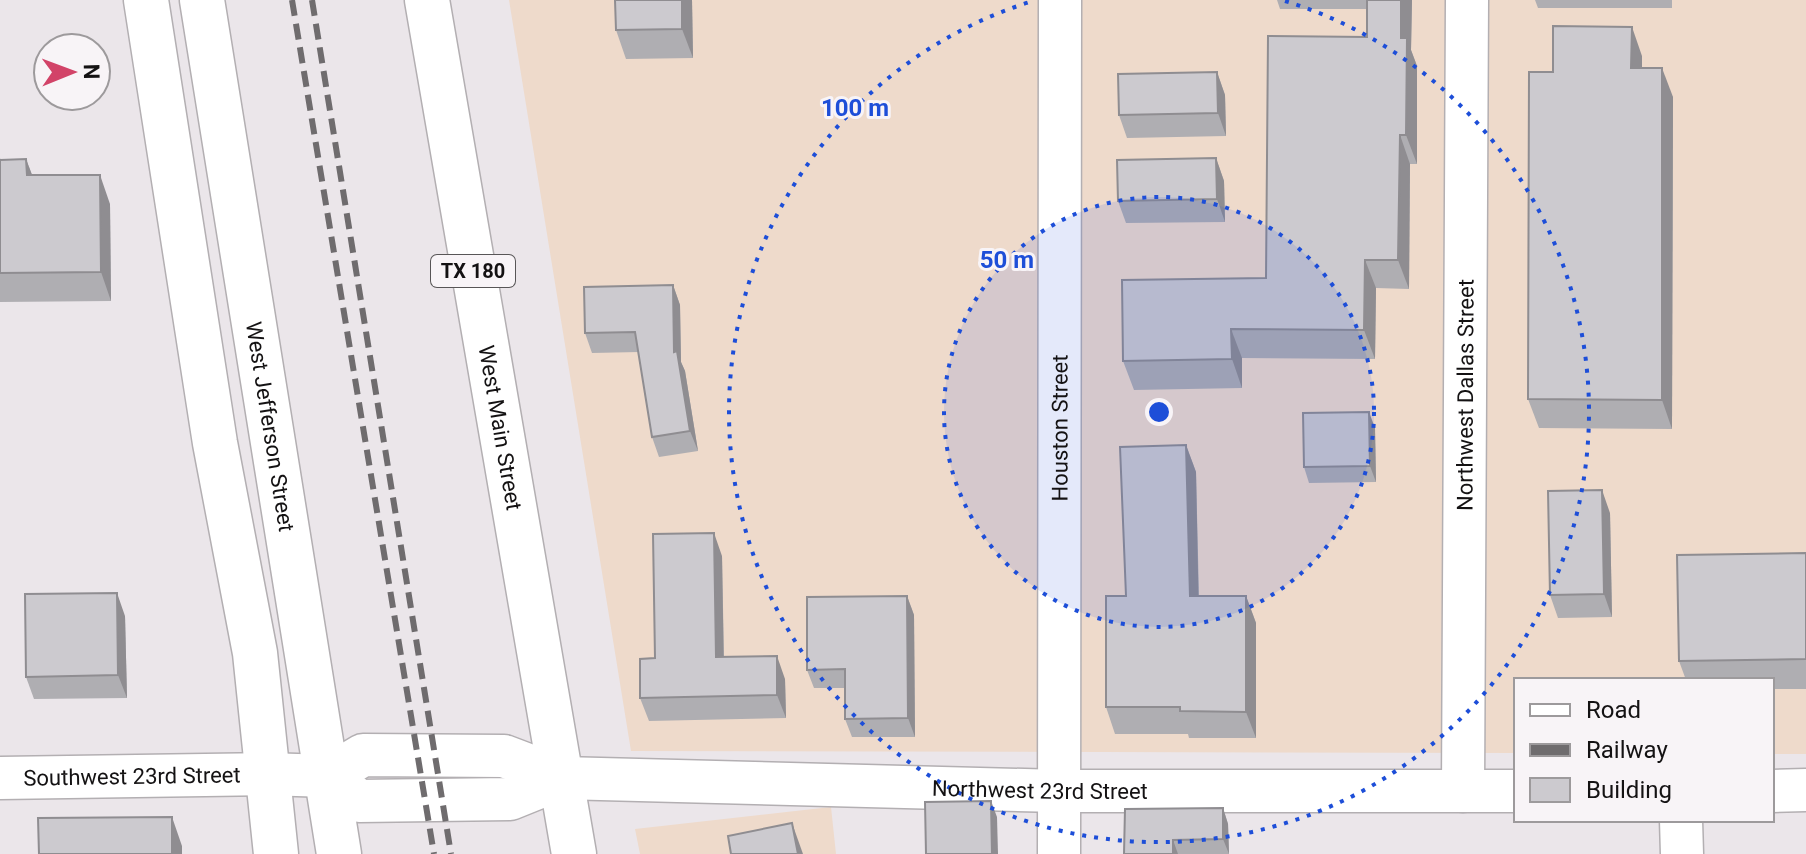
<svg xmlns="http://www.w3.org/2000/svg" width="1806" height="854" viewBox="0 0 1806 854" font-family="Roboto,sans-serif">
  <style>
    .commercial { fill: #eedacb }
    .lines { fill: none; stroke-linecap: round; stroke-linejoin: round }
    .minor-casing { stroke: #b3afb2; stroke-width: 45 }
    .major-casing { stroke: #b3afb2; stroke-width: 47 }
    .minor { stroke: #fff; stroke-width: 42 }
    .major { stroke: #fff; stroke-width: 44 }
    .rail { stroke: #6f6c6e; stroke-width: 6; stroke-dasharray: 16 8; stroke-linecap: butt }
    .wall { fill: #afaeb2 }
    .shaded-wall { fill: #8f8d91 }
    .building { fill: #cccacf; stroke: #8f8d91; stroke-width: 2 }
    .ring { fill: none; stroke: #1d4ed8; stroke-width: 4; stroke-dasharray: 4 8 }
    .labels { text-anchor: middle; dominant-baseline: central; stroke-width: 6; stroke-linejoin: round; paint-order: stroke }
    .shield { fill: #f8f4f7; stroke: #585657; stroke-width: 2 }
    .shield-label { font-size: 20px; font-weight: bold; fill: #141213 }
    .street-label { font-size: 22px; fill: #141213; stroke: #f8f4f7 }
    .centre { fill: #1d4ed8; stroke: #f8f4f7; stroke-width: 4 }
    .ring-label { font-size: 24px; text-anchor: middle; font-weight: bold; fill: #1d4ed8; stroke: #f8f4f7; stroke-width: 6; stroke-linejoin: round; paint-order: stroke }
  </style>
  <rect width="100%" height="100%" fill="#ebe6ea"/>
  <g class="commercial">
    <polygon points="509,0 1806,0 1806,754 1772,754 1772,680 1516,680 1516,753 631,751"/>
    <polygon points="831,807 836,854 640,854 635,829"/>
  </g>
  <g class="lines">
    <defs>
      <g id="minor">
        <polyline points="328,776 359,801 510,799 562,778"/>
        <path id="s1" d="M 0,778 L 266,774 L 328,776 L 363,755 L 504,756 L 562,778 L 1059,791 L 1516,791"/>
        <path id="s2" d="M 1463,791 L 1467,0"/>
        <polyline points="1772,791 1806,790"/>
        <polyline points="1681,820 1682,854"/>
        <path id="s3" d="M 1059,854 L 1060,0"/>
      </g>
      <g id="major">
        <polyline points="146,0 215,443 255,653 276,854"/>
        <path id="s4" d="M 202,0 L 339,854"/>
        <path id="s5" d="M 427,0 L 574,854"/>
      </g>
    </defs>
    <use href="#minor" class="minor-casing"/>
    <use href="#major" class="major-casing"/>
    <use href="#minor" class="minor"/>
    <use href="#major" class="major"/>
    <g class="rail">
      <polyline points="292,0 434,854"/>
      <polyline points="312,0 451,854"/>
    </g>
  </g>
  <g class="wall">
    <polygon points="692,0 693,58 626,59 616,30"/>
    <polygon points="1277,0 1412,0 1411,50 1417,66 1417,164 1410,164 1409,289 1376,288 1375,359 1242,358 1242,388 1134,390 1123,361 1266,278 1367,37 1367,9 1280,9"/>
    <polygon points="1535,0 1672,0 1672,8 1538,8"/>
    <polygon points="1642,56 1642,68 1673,97 1672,429 1539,428 1528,399 1553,72"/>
    <polygon points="1217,72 1225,95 1226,136 1127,138 1119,115"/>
    <polygon points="0,158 1,160 26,159 32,175 110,204 111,301 0,302"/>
    <polygon points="1216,158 1224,181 1225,222 1126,223 1118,201"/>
    <polygon points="673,285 680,305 681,362 685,371 698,451 659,457 652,437 639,352 592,353 585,333"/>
    <polygon points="1375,428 1376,482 1309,483 1304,467"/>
    <polygon points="1186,445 1196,472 1199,596 1246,596 1256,623 1256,738 1189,738 1188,734 1115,734 1106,707 1126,596"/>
    <polygon points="1610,513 1612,617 1558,618 1550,595"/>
    <polygon points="1806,553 1806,689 1772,689 1772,680 1686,680 1679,661"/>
    <polygon points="722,556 724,657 785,679 786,718 649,721 640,698 655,658"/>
    <polygon points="907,596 914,615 915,737 852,737 845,719 845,688 814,688 807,670"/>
    <polygon points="125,616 127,698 34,699 26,677"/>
    <polygon points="1223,808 1228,824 1229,854 1124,854"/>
  </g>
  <g class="shaded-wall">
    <polygon points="682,0 692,0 693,58 682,29"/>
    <polygon points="1401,0 1412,0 1411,50 1417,66 1417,164 1406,135 1401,38"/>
    <polygon points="1632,27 1642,56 1642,97 1631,68"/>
    <polygon points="1662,68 1673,97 1672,429 1662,400"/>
    <polygon points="1217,72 1225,95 1226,136 1218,113"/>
    <polygon points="1400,135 1410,164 1409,289 1398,260"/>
    <polygon points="1216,158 1224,181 1225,222 1217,199"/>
    <polygon points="26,159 37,188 27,175"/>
    <polygon points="100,175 110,204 111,301 101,272"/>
    <polygon points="1365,260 1376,288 1375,359 1364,330"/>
    <polygon points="673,285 680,305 681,362 685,371 698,451 690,431 674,352"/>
    <polygon points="1231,329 1242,358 1242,388 1232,359"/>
    <polygon points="1369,412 1375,428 1376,482 1370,466"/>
    <polygon points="1186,445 1196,472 1199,623 1190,596"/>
    <polygon points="1602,490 1610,513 1612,617 1604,594"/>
    <polygon points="714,533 722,556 724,680 716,657"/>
    <polygon points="117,593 125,616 127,698 118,675"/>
    <polygon points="907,596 914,615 915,737 908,718"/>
    <polygon points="1246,596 1256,623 1256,738 1246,712"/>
    <polygon points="777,656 785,679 786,718 777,695"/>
    <polygon points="991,801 997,817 998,854 992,854"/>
    <polygon points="1223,808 1228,824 1229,854 1223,839"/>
    <polygon points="172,817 182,846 182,854 172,854"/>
    <polygon points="792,823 803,854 798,854"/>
    <polygon points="1173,840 1178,854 1173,854"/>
  </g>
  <g class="building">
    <polygon points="615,0 682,0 682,29 616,30"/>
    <polygon points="1367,0 1401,0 1401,38 1407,38 1406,135 1400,135 1398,260 1365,260 1364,330 1231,329 1232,359 1123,361 1122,280 1266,278 1268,36 1367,37"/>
    <polygon points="1553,26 1632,27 1631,68 1662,68 1662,400 1528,399 1529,72 1553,72"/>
    <polygon points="1217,72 1218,113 1119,115 1118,74"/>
    <polygon points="1216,158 1217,199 1118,201 1117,160"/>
    <polygon points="26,159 27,175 100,175 101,272 0,273 0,160"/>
    <polygon points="673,285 674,352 677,351 690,431 652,437 635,332 585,333 584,287"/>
    <polygon points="1369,412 1370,466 1304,467 1303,413"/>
    <polygon points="1186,445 1190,596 1246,596 1246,712 1180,711 1180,707 1106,707 1106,596 1126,596 1120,447"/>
    <polygon points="1602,490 1604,594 1550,595 1548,491"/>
    <polygon points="714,533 716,657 777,656 777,695 640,698 640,659 655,658 653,534"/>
    <polygon points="1806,553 1806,659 1679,661 1677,555"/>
    <polygon points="117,593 118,675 26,677 25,594"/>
    <polygon points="907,596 908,718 845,719 845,669 807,670 807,597"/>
    <polygon points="991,801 992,854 926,854 925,802"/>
    <polygon points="1223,808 1223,839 1173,840 1173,854 1124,854 1125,809"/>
    <polygon points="172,817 172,854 39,854 38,818"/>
    <polygon points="792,823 798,854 731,854 728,836"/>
  </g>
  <circle cx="1159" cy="412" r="215" fill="#1d4ed8" fill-opacity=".12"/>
  <g class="ring">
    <circle cx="1159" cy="412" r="215"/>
    <path d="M1285 1A430 430 0 1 1 1033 1"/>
  </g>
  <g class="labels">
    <rect class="shield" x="431" y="255" width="84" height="32" rx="6"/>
    <g class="shield-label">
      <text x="473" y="271">TX 180</text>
    </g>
    <g class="street-label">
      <text stroke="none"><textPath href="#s2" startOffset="396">Northwest Dallas Street</textPath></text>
      <text stroke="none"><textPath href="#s4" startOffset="432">West Jefferson Street</textPath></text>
      <text stroke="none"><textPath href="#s5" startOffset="434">West Main Street</textPath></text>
      <text stroke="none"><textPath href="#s3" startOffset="426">Houston Street</textPath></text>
      <text stroke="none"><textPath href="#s1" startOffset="132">Southwest 23rd Street</textPath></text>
      <text stroke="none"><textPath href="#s1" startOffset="1050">Northwest 23rd Street</textPath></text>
    </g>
  </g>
  <circle cx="1159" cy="412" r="12" class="centre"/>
  <g class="ring-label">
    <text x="855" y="116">100 m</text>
    <text x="1007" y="268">50 m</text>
  </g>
  <rect x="1514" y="678" width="260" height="144" fill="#f8f4f7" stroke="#9d9a9c" stroke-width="2"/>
  <rect x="1530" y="704" width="40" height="12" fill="#ffffff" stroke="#9d9a9c" stroke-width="2"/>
  <text x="1586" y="718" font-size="24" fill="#141213">Road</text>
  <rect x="1530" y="744" width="40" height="12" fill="#6f6c6e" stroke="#9d9a9c" stroke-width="2"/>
  <text x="1586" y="758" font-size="24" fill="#141213">Railway</text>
  <rect x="1530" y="778" width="40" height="24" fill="#cccacf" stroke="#9d9a9c" stroke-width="2"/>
  <text x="1586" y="798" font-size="24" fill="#141213">Building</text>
  <g transform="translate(72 72) rotate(89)"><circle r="38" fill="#f8f4f7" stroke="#9d9a9c" stroke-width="2"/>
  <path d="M0-6L14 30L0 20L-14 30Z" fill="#d24368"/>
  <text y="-12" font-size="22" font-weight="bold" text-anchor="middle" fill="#141213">N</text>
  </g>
</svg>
